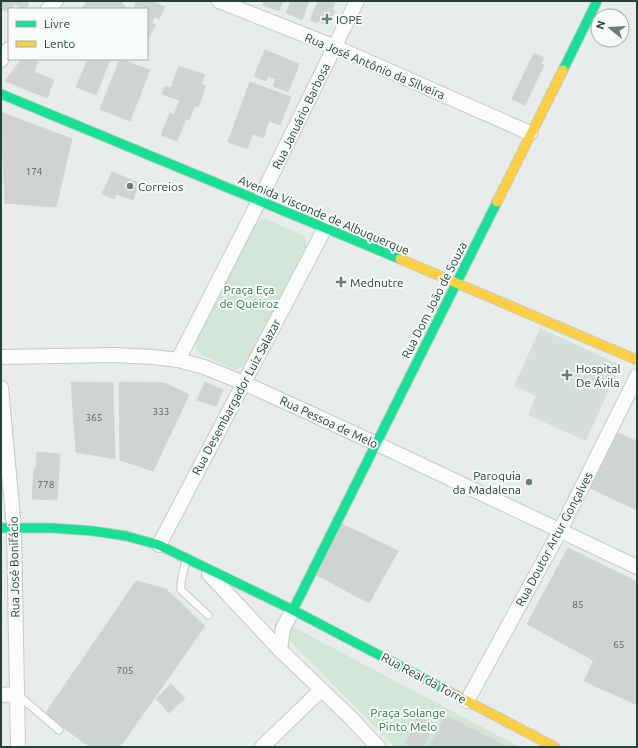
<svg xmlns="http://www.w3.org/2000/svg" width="638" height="748" viewBox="0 0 638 748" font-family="Ubuntu,sans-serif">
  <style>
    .built { fill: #d6dedb }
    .green { fill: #d1e6d8 }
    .building { fill: #cfd4d2; stroke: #d1d6d4 }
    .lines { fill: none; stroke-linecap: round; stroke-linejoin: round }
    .lane-casing { stroke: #c5cac8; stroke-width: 9 }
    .street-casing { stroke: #c5cac8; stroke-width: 16 }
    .fast-casing { stroke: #c3cbc8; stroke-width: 11 }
    .slow-casing { stroke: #c3cbc8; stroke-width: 11 }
    .lane { stroke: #fcfcfc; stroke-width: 7 }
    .street { stroke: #fcfcfc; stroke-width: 14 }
    .fast { stroke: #16e098; stroke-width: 9 }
    .slow { stroke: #ffcf43; stroke-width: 9 }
    .poi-dot { fill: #697e78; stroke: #f7fbf9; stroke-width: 1.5 }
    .labels { text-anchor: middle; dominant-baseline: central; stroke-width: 4; stroke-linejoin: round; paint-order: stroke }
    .number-label { font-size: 10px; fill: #506761 }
    .poi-label { font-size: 12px; fill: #24423a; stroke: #f7fbf9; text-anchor: start }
    .street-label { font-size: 12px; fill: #24423a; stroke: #f7fbf9 }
    .park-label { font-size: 12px; fill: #2d7a4b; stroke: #f7fbf9 }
  </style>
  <rect width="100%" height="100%" fill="#e8edeb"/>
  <polygon class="built" points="540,328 620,365 586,441 528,415 536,396 514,386"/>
  <g class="green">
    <polygon points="265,219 303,235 306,239 306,247 244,366 240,368 235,370 200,354 196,349 195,341 254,226 260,220"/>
    <polygon points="295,628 297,629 520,747 395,747 287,638 289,630"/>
  </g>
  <g class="building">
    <polygon points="1,1 9,1 6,11 1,9"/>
    <polygon points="9,1 29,1 27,9 19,9 20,6 14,4 12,9 9,9 9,11 6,11"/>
    <polygon points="88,1 120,1 128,9 81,9"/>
    <polygon points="136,1 151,1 165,7 159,19 154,17 152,23 155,25 147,42 147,9 134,9"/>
    <polygon points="264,1 283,1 279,11 263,5"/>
    <polygon points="291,1 309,1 302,20 286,13"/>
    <polygon points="318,1 336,1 332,9 335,11 328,26 318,21 317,23 310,20"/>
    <polygon points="265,50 299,64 288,92 273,86 276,79 268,76 266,81 254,76"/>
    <polygon points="534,53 544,58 541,64 544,65 525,105 512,99"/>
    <polygon points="22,59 31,59 38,62 34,72 54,80 47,98 5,81"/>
    <polygon points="88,59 107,59 110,60 96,95 76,87"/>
    <polygon points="120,59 150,70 130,121 100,109"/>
    <polygon points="179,66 205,75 201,84 206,86 198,107 162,94 165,86 171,88"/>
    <polygon points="250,82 291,97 280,125 269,121 263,138 253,134 262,110 242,103"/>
    <polygon points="180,100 195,106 189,120 174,114"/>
    <polygon points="242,103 262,110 247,149 228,142"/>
    <polygon points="1,112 72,139 56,207 5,203"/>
    <polygon points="170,113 186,119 177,141 161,135"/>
    <polygon points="112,172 139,183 133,200 116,194 114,199 102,194"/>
    <polygon points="71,382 113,383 115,459 76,452"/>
    <polygon points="119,382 165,383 189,395 153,471 120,460"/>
    <polygon points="205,382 223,390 216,406 197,400"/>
    <polygon points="618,433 637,441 637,510 590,488"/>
    <polygon points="37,452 60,454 57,500 32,499 34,469 36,469"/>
    <polygon points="338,522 398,551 369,603 313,573"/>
    <polygon points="568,548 637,582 637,616 611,670 527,624"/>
    <polygon points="136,581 166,589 205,626 120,747 90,747 45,714"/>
    <polygon points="622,600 637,608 637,705 584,681"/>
    <polygon points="171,684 185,698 169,713 156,699"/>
    <polygon points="445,715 508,747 429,747"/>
    <polygon points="418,716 434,723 423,747 413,747 405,744"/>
  </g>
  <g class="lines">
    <defs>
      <g id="lane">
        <polyline points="186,560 181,582 181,590 208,615"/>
        <polyline points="18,695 59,730"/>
      </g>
      <g id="street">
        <polyline points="219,1 335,47 530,133"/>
        <polyline points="48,9 56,1"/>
        <polyline points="1,60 9,49"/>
        <polyline points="1,357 115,355 153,357 178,360 204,367 244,383 375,443 637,567"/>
        <polyline points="178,360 259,201 357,1"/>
        <polyline points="1,388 14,528 18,747"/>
        <polyline points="159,545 325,228"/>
        <polyline points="209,574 280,650 351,718 378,747"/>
        <polyline points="280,650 283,628 293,610"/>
        <polyline points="1,695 17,694"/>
        <polyline points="467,701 560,531 637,376"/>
        <polyline points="262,747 321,690"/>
      </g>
      <g id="fast">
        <polyline points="563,70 597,1"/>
        <polyline points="1,94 400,259"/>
        <polyline points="1,528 52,528 93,531 126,536 159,545 293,610 444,689"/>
        <polyline points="293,610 497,202"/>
      </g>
      <g id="slow">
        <polyline points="497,202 563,70"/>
        <polyline points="400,259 637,360"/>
        <polyline points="444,689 555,747"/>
      </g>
    </defs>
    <use href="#lane" class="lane-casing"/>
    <use href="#street" class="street-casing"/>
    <use href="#fast" class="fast-casing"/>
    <use href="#slow" class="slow-casing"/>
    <use href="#lane" class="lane"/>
    <use href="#street" class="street"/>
    <use href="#fast" class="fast"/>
    <use href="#slow" class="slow"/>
  </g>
  <g class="poi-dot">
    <path d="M325 13h4v4h4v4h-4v4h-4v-4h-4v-4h4z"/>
    <circle cx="130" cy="186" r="4"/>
    <path d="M339 276h4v4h4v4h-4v4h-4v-4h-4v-4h4z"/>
    <path d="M565 369h4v4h4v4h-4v4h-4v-4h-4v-4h4z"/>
    <circle cx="529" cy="482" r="4"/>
  </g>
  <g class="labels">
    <g class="number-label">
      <text x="34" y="171">174</text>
      <text x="161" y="411">333</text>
      <text x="94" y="417">365</text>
      <text x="46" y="484">778</text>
      <text x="578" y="604">85</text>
      <text x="619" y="644">65</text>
      <text x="125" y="670">705</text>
    </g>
    <g class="poi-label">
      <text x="336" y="19">IOPE</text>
      <text x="138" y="186">Correios</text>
      <text x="350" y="282">Mednutre</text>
      <text x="576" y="368">Hospital<tspan x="576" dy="14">De Ávila</tspan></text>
      <text x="521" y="475" text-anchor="end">Paroquia<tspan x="521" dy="14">da Madalena</tspan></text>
    </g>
    <g class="street-label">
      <text transform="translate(375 66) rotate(23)">Rua José Antônio da Silveira</text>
      <text transform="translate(301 116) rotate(-64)">Rua Januário Barbosa</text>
      <text transform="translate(324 215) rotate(23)">Avenida Visconde de Albuquerque</text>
      <text transform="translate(434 300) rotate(-63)">Rua Dom João de Souza</text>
      <text transform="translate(236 397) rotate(-62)">Rua Desembargador Luiz Salazar</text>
      <text transform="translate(329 422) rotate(25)">Rua Pessoa de Melo</text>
      <text transform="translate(554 539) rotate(-62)">Rua Doutor Artur Gonçalves</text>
      <text transform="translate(14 567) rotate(-91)">Rua José Bonifácio</text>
      <text transform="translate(424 678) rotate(28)">Rua Real da Torre</text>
    </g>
    <g class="park-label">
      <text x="249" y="289">Praça Eça<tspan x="249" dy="14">de Queiroz</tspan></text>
      <text x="408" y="712">Praça Solange<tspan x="408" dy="14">Pinto Melo</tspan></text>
    </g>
  </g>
  <rect width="638" height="748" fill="none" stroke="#24423a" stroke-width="4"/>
  <rect x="8" y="8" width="140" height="52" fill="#f7fbf9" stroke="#a3b1ad"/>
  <rect x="16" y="21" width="20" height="6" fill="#16e098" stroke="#a3b1ad"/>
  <text x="44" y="28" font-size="12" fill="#24423a">Livre</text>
  <rect x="16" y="41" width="20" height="6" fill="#ffcf43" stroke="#a3b1ad"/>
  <text x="44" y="48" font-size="12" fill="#24423a">Lento</text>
  <g transform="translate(610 28) rotate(288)"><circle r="19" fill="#f7fbf9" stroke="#a3b1ad"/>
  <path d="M0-3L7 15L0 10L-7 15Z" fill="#697e78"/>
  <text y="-6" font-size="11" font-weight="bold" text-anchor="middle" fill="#24423a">N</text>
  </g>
</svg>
